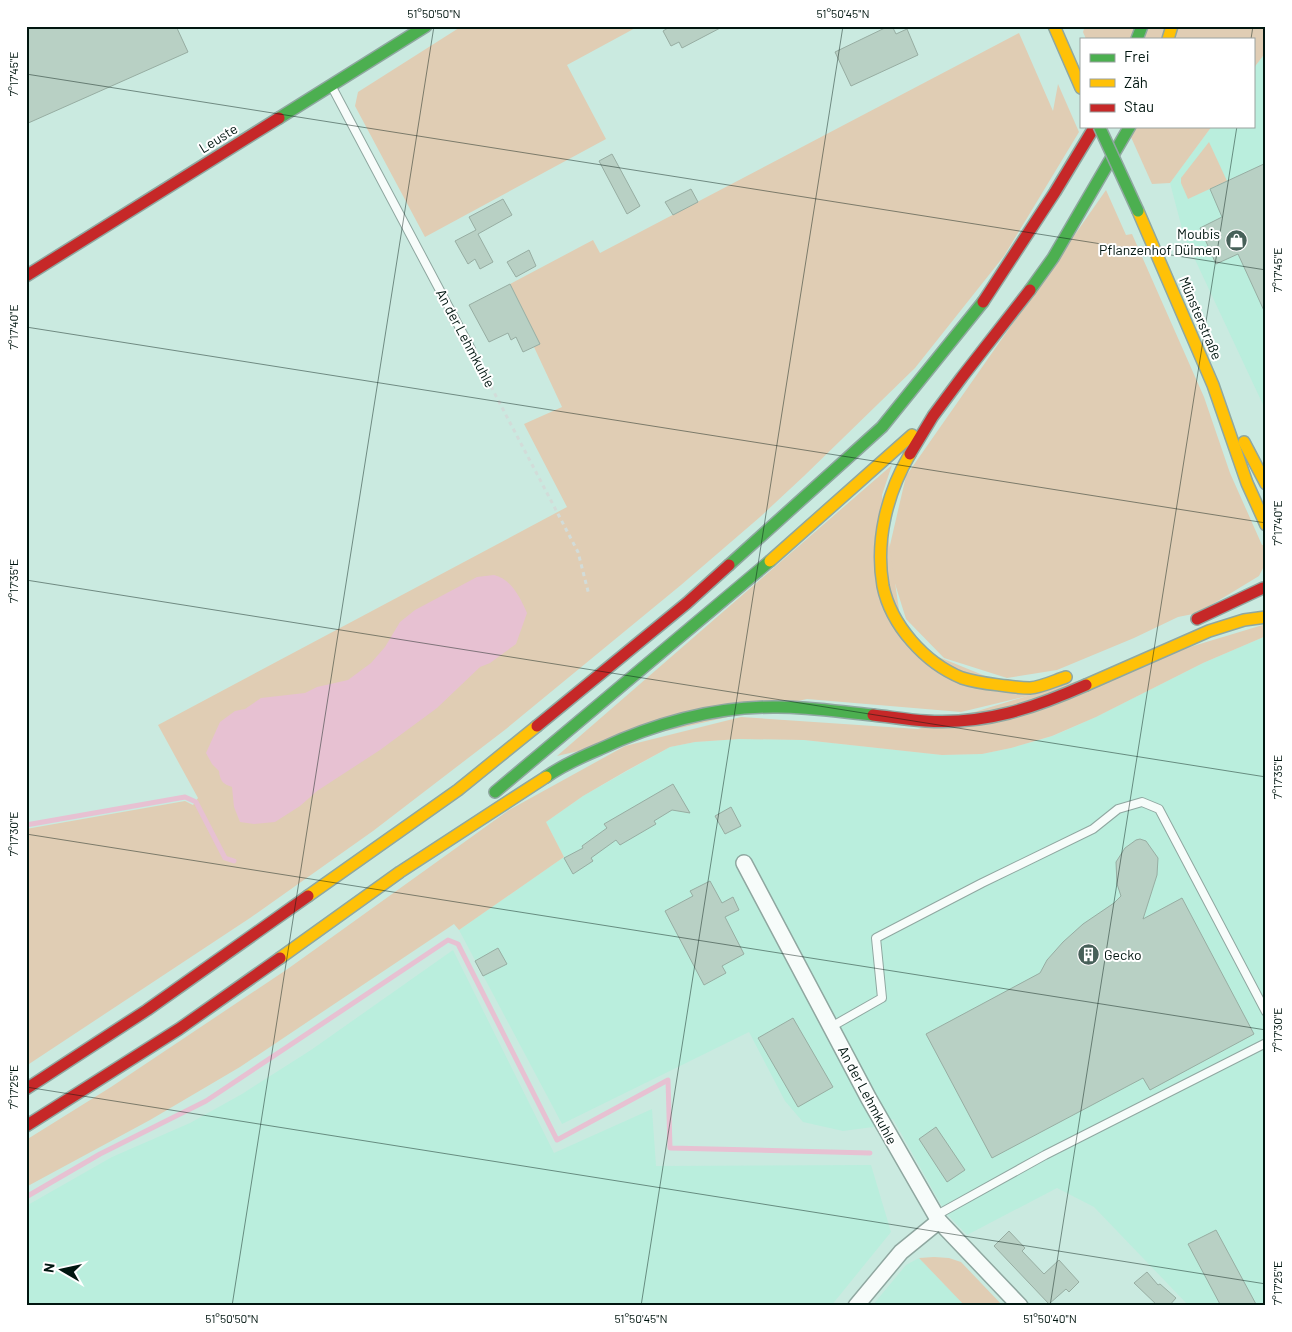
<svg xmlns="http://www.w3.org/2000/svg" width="1292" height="1332" viewBox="0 0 1292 1332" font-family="Barlow,sans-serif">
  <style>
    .built { fill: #baeedd }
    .green { fill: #e0cdb4 }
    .water { fill: #e7c1d2 }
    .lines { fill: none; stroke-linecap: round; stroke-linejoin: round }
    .stream { stroke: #e7c1d2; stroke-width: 5 }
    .building { fill: #b8d0c4; stroke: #97ada2 }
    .lane-casing { stroke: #8fa7a0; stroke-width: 10 }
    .street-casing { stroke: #8fa7a0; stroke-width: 18 }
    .fast-casing { stroke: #8fa7a0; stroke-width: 14 }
    .slow-casing { stroke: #8fa7a0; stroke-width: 14 }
    .jam-casing { stroke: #8fa7a0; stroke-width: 14 }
    .path { stroke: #d2dcd9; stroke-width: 3; stroke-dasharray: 4 4; stroke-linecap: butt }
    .lane { stroke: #f7fcfa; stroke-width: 8 }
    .street { stroke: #f7fcfa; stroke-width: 15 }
    .fast { stroke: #4caf50; stroke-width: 11 }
    .slow { stroke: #ffc107; stroke-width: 11 }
    .jam { stroke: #c62828; stroke-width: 11 }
    .fast-bridge-casing { stroke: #8fa7a0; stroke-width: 14; stroke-linecap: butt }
    .fast-bridge { stroke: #4caf50; stroke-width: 11 }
    .ticks { fill: none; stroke: #011610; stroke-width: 1; stroke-opacity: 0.45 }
    .labels { text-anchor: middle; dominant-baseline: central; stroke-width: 4; stroke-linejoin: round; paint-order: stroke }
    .street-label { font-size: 14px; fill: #011610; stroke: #fff }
    .poi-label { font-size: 14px; fill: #011610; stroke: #fff; text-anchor: end }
    .neatline { fill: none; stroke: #011610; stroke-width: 2 }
    .ticks-label { font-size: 12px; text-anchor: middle; fill: #011610 }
  </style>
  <rect width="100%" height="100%" fill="#caeae0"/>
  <g class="built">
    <polygon points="1266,52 1266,411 1184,236 1170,183 1212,126 1253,126 1253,69"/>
    <polygon points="1266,636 1266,1306 1189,1306 1094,1207 1057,1188 967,1235 945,1212 893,1119 873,1127 843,1131 803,1122 785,1101 749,1032 562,1124 459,930 564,857 546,822 583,796 670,747 695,742 739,739 804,740 942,755 982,754 1011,748 1053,736 1096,717 1203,663"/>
    <polygon points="453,950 554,1153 652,1109 656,1166 871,1165 891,1232 831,1306 26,1306 26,1206 112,1157 190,1123 242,1094 311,1050"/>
    <polygon points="919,1258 965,1306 872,1306 906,1265"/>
  </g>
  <g class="green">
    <polygon points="462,26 639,26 567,65 606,139 425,237 355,106 358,92"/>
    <polygon points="1085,26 1266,26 1266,52 1253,69 1253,39 1086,39 1083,32"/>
    <polygon points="1019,33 1053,111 1058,84 1079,132 1004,256 915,368 804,476 760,517 681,585 506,729 373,831 250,918 26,1066 26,829 185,801 193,805 198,798 158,725 567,507 524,424 562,407 534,347 540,344 510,284 593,240 600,253"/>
    <polygon points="1126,126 1212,126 1170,183 1152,184"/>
    <polygon points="1209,142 1227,181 1188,199 1181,183 1181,178"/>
    <polygon points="1106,190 1126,235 1132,234 1204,397 1230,473 1262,545 1266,545 1266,562 1259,576 1198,613 1178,617 1134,638 1057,670 1007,678 944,658 906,619 887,558 906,476"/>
    <polygon points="892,465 882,495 904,643 1032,695 961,712 807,699 557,756"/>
    <polygon points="1266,624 1266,636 1203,663 1096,717 1052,736 1011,748 982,754 942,755 804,740 739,739 695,742 670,747 626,771 583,796 546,822 564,857 459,930 454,924 240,1067 150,1120 26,1187 26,1140 111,1087 289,968 509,810 625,746 741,717 918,729"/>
    <polygon points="934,1257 949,1258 961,1262 1003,1306 965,1306 919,1258"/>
  </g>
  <path class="water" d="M 494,575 C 511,579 520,597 527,613 L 516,644 L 490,663 L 480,667 L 437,708 L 380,750 L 317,791 L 300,806 L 275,822 L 254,824 L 240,822 L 234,807 L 232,787 C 223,784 220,781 219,771 L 212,764 L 206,753 L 220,722 L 235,711 L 245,709 L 261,698 L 305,693 L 317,687 L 348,680 L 371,663 L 385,647 L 400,622 L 415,610 L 477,577 Z"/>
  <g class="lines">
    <g class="stream">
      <polyline points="26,825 185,797 196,802 225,858 234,861"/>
      <polyline points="26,1197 100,1154 206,1101 448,940 458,944 557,1140 668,1080 670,1148 870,1153"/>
    </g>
  </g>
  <g class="building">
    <polygon points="26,26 176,26 188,52 26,124"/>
    <polygon points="671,26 724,26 682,48 679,42 671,46 663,31"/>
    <polygon points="889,26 892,26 896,34 907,29 918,55 851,86 835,52"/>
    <polygon points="612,154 640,206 627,214 599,161"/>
    <polygon points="1266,163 1266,315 1238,254 1216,264 1200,228 1222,217 1210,189"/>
    <polygon points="691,189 698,202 673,215 665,202"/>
    <polygon points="503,199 512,215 478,234 493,262 480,269 475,259 468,264 455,241 476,230 469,217"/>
    <polygon points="529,250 536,266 516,277 507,262"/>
    <polygon points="510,284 540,344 523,352 516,337 511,340 508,333 489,342 469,305"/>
    <polygon points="673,784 690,813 672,810 654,821 656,824 620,845 616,840 591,858 593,861 573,874 564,858 583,848 582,846 607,828 604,824"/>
    <polygon points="731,807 741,826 725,834 715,816"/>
    <polygon points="1140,839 1146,841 1158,858 1157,875 1143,919 1182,898 1254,1034 1150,1090 1143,1078 992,1158 926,1034 1040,973 1047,960 1063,942 1083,924 1114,903 1121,896 1117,884 1116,862 1125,848 1136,840"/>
    <polygon points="710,881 722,903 733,897 739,910 725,917 744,954 722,966 726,973 704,985 665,911 693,896 690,891"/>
    <polygon points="498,948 507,964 483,976 475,961"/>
    <polygon points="793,1018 833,1087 798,1107 758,1038"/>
    <polygon points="936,1127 965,1170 947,1182 919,1139"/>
    <polygon points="1216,1230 1257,1306 1221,1306 1188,1244"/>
    <polygon points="1009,1231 1025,1248 1022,1251 1044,1274 1059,1260 1079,1282 1069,1292 1066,1289 1049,1304 994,1246"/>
    <polygon points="1147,1272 1158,1285 1160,1284 1176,1298 1169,1306 1158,1306 1134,1283"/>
  </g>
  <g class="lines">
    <defs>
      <g id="lane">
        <polyline points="332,87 471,349"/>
        <polyline points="831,1027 882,998 876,938 982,883 1093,829 1118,809 1142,802 1159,809 1266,1012"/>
        <polyline points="935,1216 1045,1155 1266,1043"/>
      </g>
      <g id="street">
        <polyline points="744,863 869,1099 939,1221 1020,1306"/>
        <polyline points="856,1306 901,1252 939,1221"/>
      </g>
      <g id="fast">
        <polyline points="1137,39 1142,26"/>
        <polyline points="279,118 426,26"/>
        <polyline points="1030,290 1053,258 1130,126"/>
        <polyline points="729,565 882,427 983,302"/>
        <path d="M 546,777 C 563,765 581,757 600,749 C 656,723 715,706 778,707 C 810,707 841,712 873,715"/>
        <polyline points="495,792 770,561"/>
      </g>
      <g id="slow">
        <polyline points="1054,26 1081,88"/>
        <polyline points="1168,39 1172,26"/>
        <polyline points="1138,211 1213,385 1247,483 1266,525"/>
        <polyline points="1244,442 1266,484"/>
        <path d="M 910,454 C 887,493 875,541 883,586 C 891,625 925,663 962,678 C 977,683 992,684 1007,686 C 1014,687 1022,688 1030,688 C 1042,687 1054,681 1066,677"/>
        <polyline points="770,561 912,435"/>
        <polyline points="1086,685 1209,631 1244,620 1266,617"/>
        <polyline points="308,896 458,790 537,726"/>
        <polyline points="280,958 400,872 546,777"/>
      </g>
      <g id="jam">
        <polyline points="26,276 279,118"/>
        <polyline points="983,302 1055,192 1095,126"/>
        <polyline points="910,454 933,416 962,377 1030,290"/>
        <polyline points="1197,619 1263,588"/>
        <path d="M 873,715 C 891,717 909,720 926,721 C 984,725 1034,708 1086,685"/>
        <polyline points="537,726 687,603 729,565"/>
        <polyline points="26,1089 147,1010 308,896"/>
        <polyline points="26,1126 179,1029 280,958"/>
      </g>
    </defs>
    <use href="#lane" class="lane-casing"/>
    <use href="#street" class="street-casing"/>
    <use href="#fast" class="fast-casing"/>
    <use href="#slow" class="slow-casing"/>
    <use href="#jam" class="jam-casing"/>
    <polyline class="path" points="476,358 578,552 589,595"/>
    <use href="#lane" class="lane"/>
    <use href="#street" class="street"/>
    <use href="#fast" class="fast"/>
    <use href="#slow" class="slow"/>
    <use href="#jam" class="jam"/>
    <defs>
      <polyline id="fast-bridge" points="1099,126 1138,211"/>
    </defs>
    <use href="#fast-bridge" class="fast-bridge-casing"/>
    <use href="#fast-bridge" class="fast-bridge"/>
  </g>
  <path class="ticks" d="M 1251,39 L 1253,26M 26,74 L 1266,270M 26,327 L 1266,523M 26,580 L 1266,777M 26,834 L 1266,1030M 26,1087 L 1266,1284M 232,1306 L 434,26M 641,1306 L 843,26M 1050,1306 L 1237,126"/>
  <defs>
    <symbol id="shop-disc" viewBox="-11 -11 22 22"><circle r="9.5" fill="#476059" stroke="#fff"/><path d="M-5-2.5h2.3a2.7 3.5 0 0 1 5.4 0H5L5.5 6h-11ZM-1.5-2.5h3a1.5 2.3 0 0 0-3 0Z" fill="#fff"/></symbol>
    <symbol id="building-disc" viewBox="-11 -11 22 22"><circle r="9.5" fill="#476059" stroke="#fff"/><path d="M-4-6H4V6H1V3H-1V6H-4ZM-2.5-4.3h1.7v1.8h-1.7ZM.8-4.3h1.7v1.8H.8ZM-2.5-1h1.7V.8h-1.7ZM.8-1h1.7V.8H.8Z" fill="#fff"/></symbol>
  </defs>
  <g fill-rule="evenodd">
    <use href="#shop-disc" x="1224" y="228" width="25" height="25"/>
    <use href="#building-disc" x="1076" y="942" width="25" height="25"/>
  </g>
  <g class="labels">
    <g class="street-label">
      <text transform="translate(218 138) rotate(-32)">Leuste</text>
      <text transform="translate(1201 318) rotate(67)">Münsterstraße</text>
      <text transform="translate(466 338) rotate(62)">An der Lehmkuhle</text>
      <text transform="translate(868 1095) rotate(62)">An der Lehmkuhle</text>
    </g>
    <g class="poi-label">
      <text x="1220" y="233">Moubis<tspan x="1220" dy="16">Pflanzenhof Dülmen</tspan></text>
      <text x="1104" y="954" text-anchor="start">Gecko</text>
    </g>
  </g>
  <rect width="1292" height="1332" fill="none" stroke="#ffffff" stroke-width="55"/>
  <rect x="1080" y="38" width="175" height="90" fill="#ffffff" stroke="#99a29f"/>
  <rect x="1090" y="54" width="25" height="8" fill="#4caf50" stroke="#99a29f"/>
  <text x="1124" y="62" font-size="15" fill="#011610">Frei</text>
  <rect x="1090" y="79" width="25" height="8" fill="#ffc107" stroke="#99a29f"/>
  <text x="1124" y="88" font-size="15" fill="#011610">Zäh</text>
  <rect x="1090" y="104" width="25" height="8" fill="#c62828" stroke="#99a29f"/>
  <text x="1124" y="112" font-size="15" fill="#011610">Stau</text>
  <g transform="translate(62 1270) rotate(279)" stroke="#ffffff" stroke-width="4" paint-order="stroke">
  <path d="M0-4L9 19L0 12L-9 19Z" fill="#011610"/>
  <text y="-8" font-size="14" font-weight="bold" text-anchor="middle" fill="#011610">N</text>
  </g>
  <rect x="28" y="28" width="1236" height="1276" class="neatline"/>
  <g class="ticks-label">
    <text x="434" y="18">51°50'50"N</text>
    <text x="843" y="18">51°50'45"N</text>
    <text transform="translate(14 74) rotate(-90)" y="4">7°17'45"E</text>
    <text transform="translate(1278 270) rotate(-90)" y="4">7°17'45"E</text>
    <text transform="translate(14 327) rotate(-90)" y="4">7°17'40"E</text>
    <text transform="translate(1278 523) rotate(-90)" y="4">7°17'40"E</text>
    <text transform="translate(14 581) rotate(-90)" y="4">7°17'35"E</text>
    <text transform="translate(1278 777) rotate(-90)" y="4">7°17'35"E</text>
    <text transform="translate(14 834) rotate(-90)" y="4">7°17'30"E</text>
    <text transform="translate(1278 1030) rotate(-90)" y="4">7°17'30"E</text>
    <text transform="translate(14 1087) rotate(-90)" y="4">7°17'25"E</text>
    <text transform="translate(1278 1283) rotate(-90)" y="4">7°17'25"E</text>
    <text x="232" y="1323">51°50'50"N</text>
    <text x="641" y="1323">51°50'45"N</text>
    <text x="1050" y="1323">51°50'40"N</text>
  </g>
</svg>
